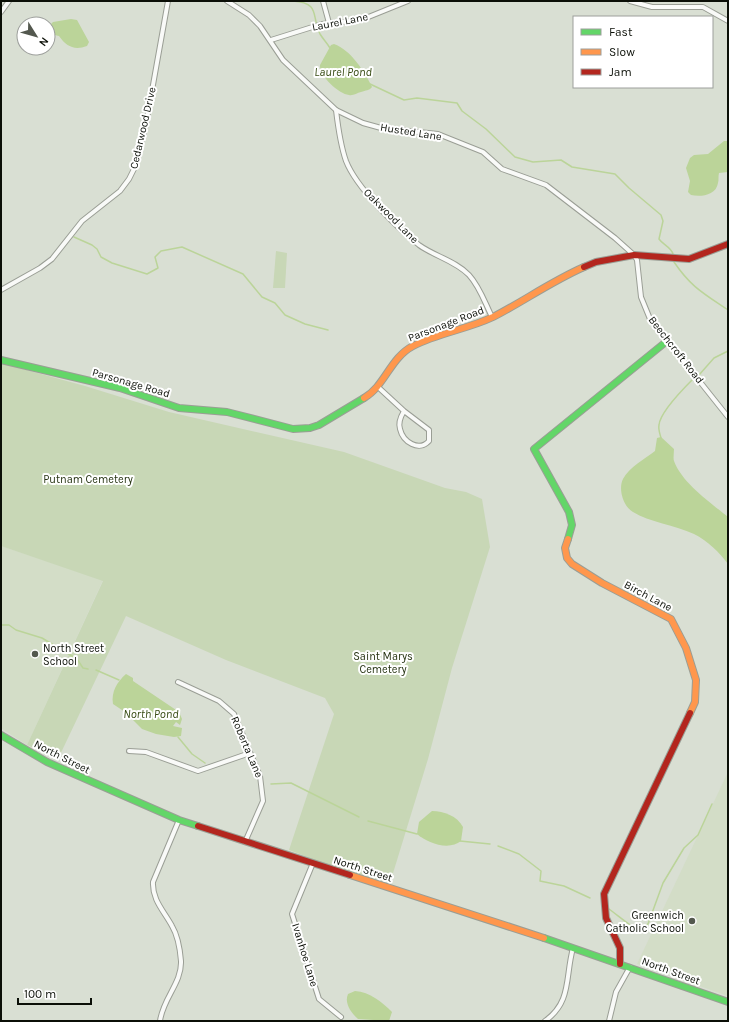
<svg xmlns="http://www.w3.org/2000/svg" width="729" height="1022" viewBox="0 0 729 1022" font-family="Karla,sans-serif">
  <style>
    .built { fill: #d3ddc7 }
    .green { fill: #c8d7b6 }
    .water { fill: #bbd499 }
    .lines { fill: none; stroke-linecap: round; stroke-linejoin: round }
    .stream { stroke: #bbd499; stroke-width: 1.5 }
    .street-casing { stroke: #9a9e95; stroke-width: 6 }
    .fast-casing { stroke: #9a9e95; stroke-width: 8 }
    .slow-casing { stroke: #9a9e95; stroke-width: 8 }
    .jam-casing { stroke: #9a9e95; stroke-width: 8 }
    .street { stroke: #f9faf8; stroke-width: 4 }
    .fast { stroke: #63d668; stroke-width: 6 }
    .slow { stroke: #ff974d; stroke-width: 6 }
    .jam { stroke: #b3261e; stroke-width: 6 }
    .poi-dot { fill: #53584e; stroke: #fff; stroke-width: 1.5 }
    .labels { text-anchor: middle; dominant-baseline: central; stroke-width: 4; stroke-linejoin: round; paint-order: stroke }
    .street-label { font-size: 11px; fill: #0b0f07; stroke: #fff }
    .park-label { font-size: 11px; fill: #253211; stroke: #fff }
    .poi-label { font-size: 11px; fill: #0b0f07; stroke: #fff; text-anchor: start }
    .water-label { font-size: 12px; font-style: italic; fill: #374b13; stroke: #fff }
  </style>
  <rect width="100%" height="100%" fill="#d9dfd3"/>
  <g class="built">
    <polygon points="1,546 103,580 27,745 1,728"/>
    <polygon points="728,772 728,996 637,964"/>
  </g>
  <g class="green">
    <polygon points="276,251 287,253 285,288 273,288"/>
    <polygon points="1,363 85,386 169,412 344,452 445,488 466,492 482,499 490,547 452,668 428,759 390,883 325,864 289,850 334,714 325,698 226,660 126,616 58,759 27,745 103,581 1,546"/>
  </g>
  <g class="water">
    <path d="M 71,19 L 77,20 L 89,42 L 87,46 C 74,51 66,46 59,36 L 50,34 L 48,27 L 53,22 Z"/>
    <path d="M 334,44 C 351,50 365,72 372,87 C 369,91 366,90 361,92 C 357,93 353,96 349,95 C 339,94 319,76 320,65 L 331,45 Z"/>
    <path d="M 724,141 L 728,141 L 728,172 L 719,173 C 718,177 719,180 718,183 C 716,196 700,197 691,195 L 688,192 L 690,181 L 686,168 L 690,158 L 694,155 L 708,154 Z"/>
    <path d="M 661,437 L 674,449 C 674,453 673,458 674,461 C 682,483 711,503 728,517 L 728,564 C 719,552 708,541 694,534 C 675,525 649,522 633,512 C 623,506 618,489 623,479 C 629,467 645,459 655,451 L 657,438 Z"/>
    <path d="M 126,674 L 133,678 L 133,681 L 179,712 L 182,719 L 180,725 L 176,722 L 173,726 L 182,728 L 181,736 L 174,737 L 156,734 L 142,729 L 125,712 L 113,704 C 111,692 117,682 126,674 Z"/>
    <path d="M 432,811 C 444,811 457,816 463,827 L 461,841 C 449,851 427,843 417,834 L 419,822 Z"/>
    <path d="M 355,991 C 370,992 382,1002 392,1012 L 389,1021 L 358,1019 C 351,1013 344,1003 348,994 Z"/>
  </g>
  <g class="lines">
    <g class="stream">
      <path d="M 293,1 C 321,3 311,16 320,34 C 323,39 327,43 330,48"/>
      <path d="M 370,84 L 404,100 L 417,98 L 457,103 L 462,111 L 486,129 L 515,157 L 533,162 L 561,160 L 572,167 L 615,174 L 629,188 L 661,215 L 663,221 L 659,239 C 663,245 671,247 673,254"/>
      <polyline points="74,237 92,245 97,249 101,257 112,263 147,274 158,268 155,257 161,251 182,247 243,274 262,297 275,303 285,315 305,324 328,330"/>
      <path d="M 674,262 C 691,287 703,293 728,310"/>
      <polyline points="699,375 714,358 728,351"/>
      <path d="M 661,438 C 660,434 658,429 659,425 C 660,412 683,389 693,379"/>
      <polyline points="1,625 9,625 16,630 42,638 77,659 83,668 88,669"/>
      <polyline points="96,670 119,680"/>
      <polyline points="178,737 192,754 205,763"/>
      <polyline points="271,784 291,783 359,817"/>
      <polyline points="368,821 417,834"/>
      <polyline points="460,841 490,844"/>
      <polyline points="498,846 519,854 541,871 540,881 564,886 590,898"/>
      <path d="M 609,909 C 616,914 633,928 638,930 L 648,924 L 663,883 L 684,848 L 698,835 L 712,804"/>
    </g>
    <defs>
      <g id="street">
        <polyline points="227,1 249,15 260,26 283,60 336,110 363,123 381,128 438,134 483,152 502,169 546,185 615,238 634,255 637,260 641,297 650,319 728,417"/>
        <polyline points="323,1 329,23"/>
        <polyline points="630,1 652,7 703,7 728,21"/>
        <polyline points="1,12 9,1"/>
        <polyline points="271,40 322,24 361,20 408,1"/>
        <path d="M 336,110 C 338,127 340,144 346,161 C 356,187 397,228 419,245 C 434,256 456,261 469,275 C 480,287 485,303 492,317"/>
        <polyline points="1,290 40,268 52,259 82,221 120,191 129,179 135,167 146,124 168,1"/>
        <path d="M 378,387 L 404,411 L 429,430 L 429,441 C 419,452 403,442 400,429 C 398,423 401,416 404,411"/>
        <polyline points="178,682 219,701 234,714 260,776 263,801 245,842"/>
        <polyline points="129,751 146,752 198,771 250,753"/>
        <polyline points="313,863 292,914 319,999 341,1017"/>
        <path d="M 160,1021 C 163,998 182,983 181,961 C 180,949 178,936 172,926 C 164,911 152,900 153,882 L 179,820"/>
        <path d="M 545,1021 C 572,1002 565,977 573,948"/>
        <polyline points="609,1021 616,992 630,967"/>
      </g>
      <g id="fast">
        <polyline points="1,360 120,388 179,408 227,412 293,429 310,428 319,425 364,398"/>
        <polyline points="568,539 572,525 569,512 534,449 667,341"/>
        <polyline points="1,735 47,762 179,820 198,826"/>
        <polyline points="544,938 728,1002"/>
      </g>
      <g id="slow">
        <path d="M 364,398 C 385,386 390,358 413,346 C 438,333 468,329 493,317 C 524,301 552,281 584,267"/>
        <polyline points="568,539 565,548 567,558 572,564 602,583 671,619 686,648 696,680 695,702 690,713"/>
        <polyline points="350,875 544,938"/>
      </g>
      <g id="jam">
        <polyline points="584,267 596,262 634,255 689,259 728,244"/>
        <polyline points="198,826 350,875"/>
        <polyline points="620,964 620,948 606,918 604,894 690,713"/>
      </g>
    </defs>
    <use href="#street" class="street-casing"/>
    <use href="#fast" class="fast-casing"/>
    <use href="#slow" class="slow-casing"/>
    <use href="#jam" class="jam-casing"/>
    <use href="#street" class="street"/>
    <use href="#fast" class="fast"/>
    <use href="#slow" class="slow"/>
    <use href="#jam" class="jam"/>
  </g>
  <g class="poi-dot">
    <circle cx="35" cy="654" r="4"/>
    <circle cx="692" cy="921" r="4"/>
  </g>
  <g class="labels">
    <g class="street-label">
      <text transform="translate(340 22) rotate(-11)">Laurel Lane</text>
      <text transform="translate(143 128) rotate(-77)">Cedarwood Drive</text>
      <text transform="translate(411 132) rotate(9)">Husted Lane</text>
      <text transform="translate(391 216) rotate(45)">Oakwood Lane</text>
      <text transform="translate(446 324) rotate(-21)">Parsonage Road</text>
      <text transform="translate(676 350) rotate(52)">Beechcroft Road</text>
      <text transform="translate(131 383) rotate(16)">Parsonage Road</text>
      <text transform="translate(648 596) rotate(28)">Birch Lane</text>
      <text transform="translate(247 747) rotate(67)">Roberta Lane</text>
      <text transform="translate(62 757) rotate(27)">North Street</text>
      <text transform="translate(363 869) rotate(18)">North Street</text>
      <text transform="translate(305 955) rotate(73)">Ivanhoe Lane</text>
      <text transform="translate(671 971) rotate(20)">North Street</text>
    </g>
    <g class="park-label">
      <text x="88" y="479">Putnam Cemetery</text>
      <text x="383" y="656">Saint Marys<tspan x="383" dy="13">Cemetery</tspan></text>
    </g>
    <g class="poi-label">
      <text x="43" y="648">North Street<tspan x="43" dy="13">School</tspan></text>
      <text x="684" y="915" text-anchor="end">Greenwich<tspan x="684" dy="13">Catholic School</tspan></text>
    </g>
    <g class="water-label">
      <text x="343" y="72">Laurel Pond</text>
      <text x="151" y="714">North Pond</text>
    </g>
  </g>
  <rect width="729" height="1022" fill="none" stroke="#0b0f07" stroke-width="4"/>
  <rect x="573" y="16" width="140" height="72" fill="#ffffff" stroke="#9d9f9c"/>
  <rect x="581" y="29" width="20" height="6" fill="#63d668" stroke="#9d9f9c"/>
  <text x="609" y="36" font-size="12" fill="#0b0f07">Fast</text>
  <rect x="581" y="49" width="20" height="6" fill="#ff974d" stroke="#9d9f9c"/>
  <text x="609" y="56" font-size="12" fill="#0b0f07">Slow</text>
  <rect x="581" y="69" width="20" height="6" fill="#b3261e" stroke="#9d9f9c"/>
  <text x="609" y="76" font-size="12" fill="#0b0f07">Jam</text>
  <g transform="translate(36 36) rotate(127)"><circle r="19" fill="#ffffff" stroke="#9d9f9c"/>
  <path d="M0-3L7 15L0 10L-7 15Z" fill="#53584e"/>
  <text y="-6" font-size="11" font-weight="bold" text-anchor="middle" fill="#0b0f07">N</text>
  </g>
  <path d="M18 998v6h73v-6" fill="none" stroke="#0b0f07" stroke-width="2"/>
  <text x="24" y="998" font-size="12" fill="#0b0f07" stroke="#ffffff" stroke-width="3" paint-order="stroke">100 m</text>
</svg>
